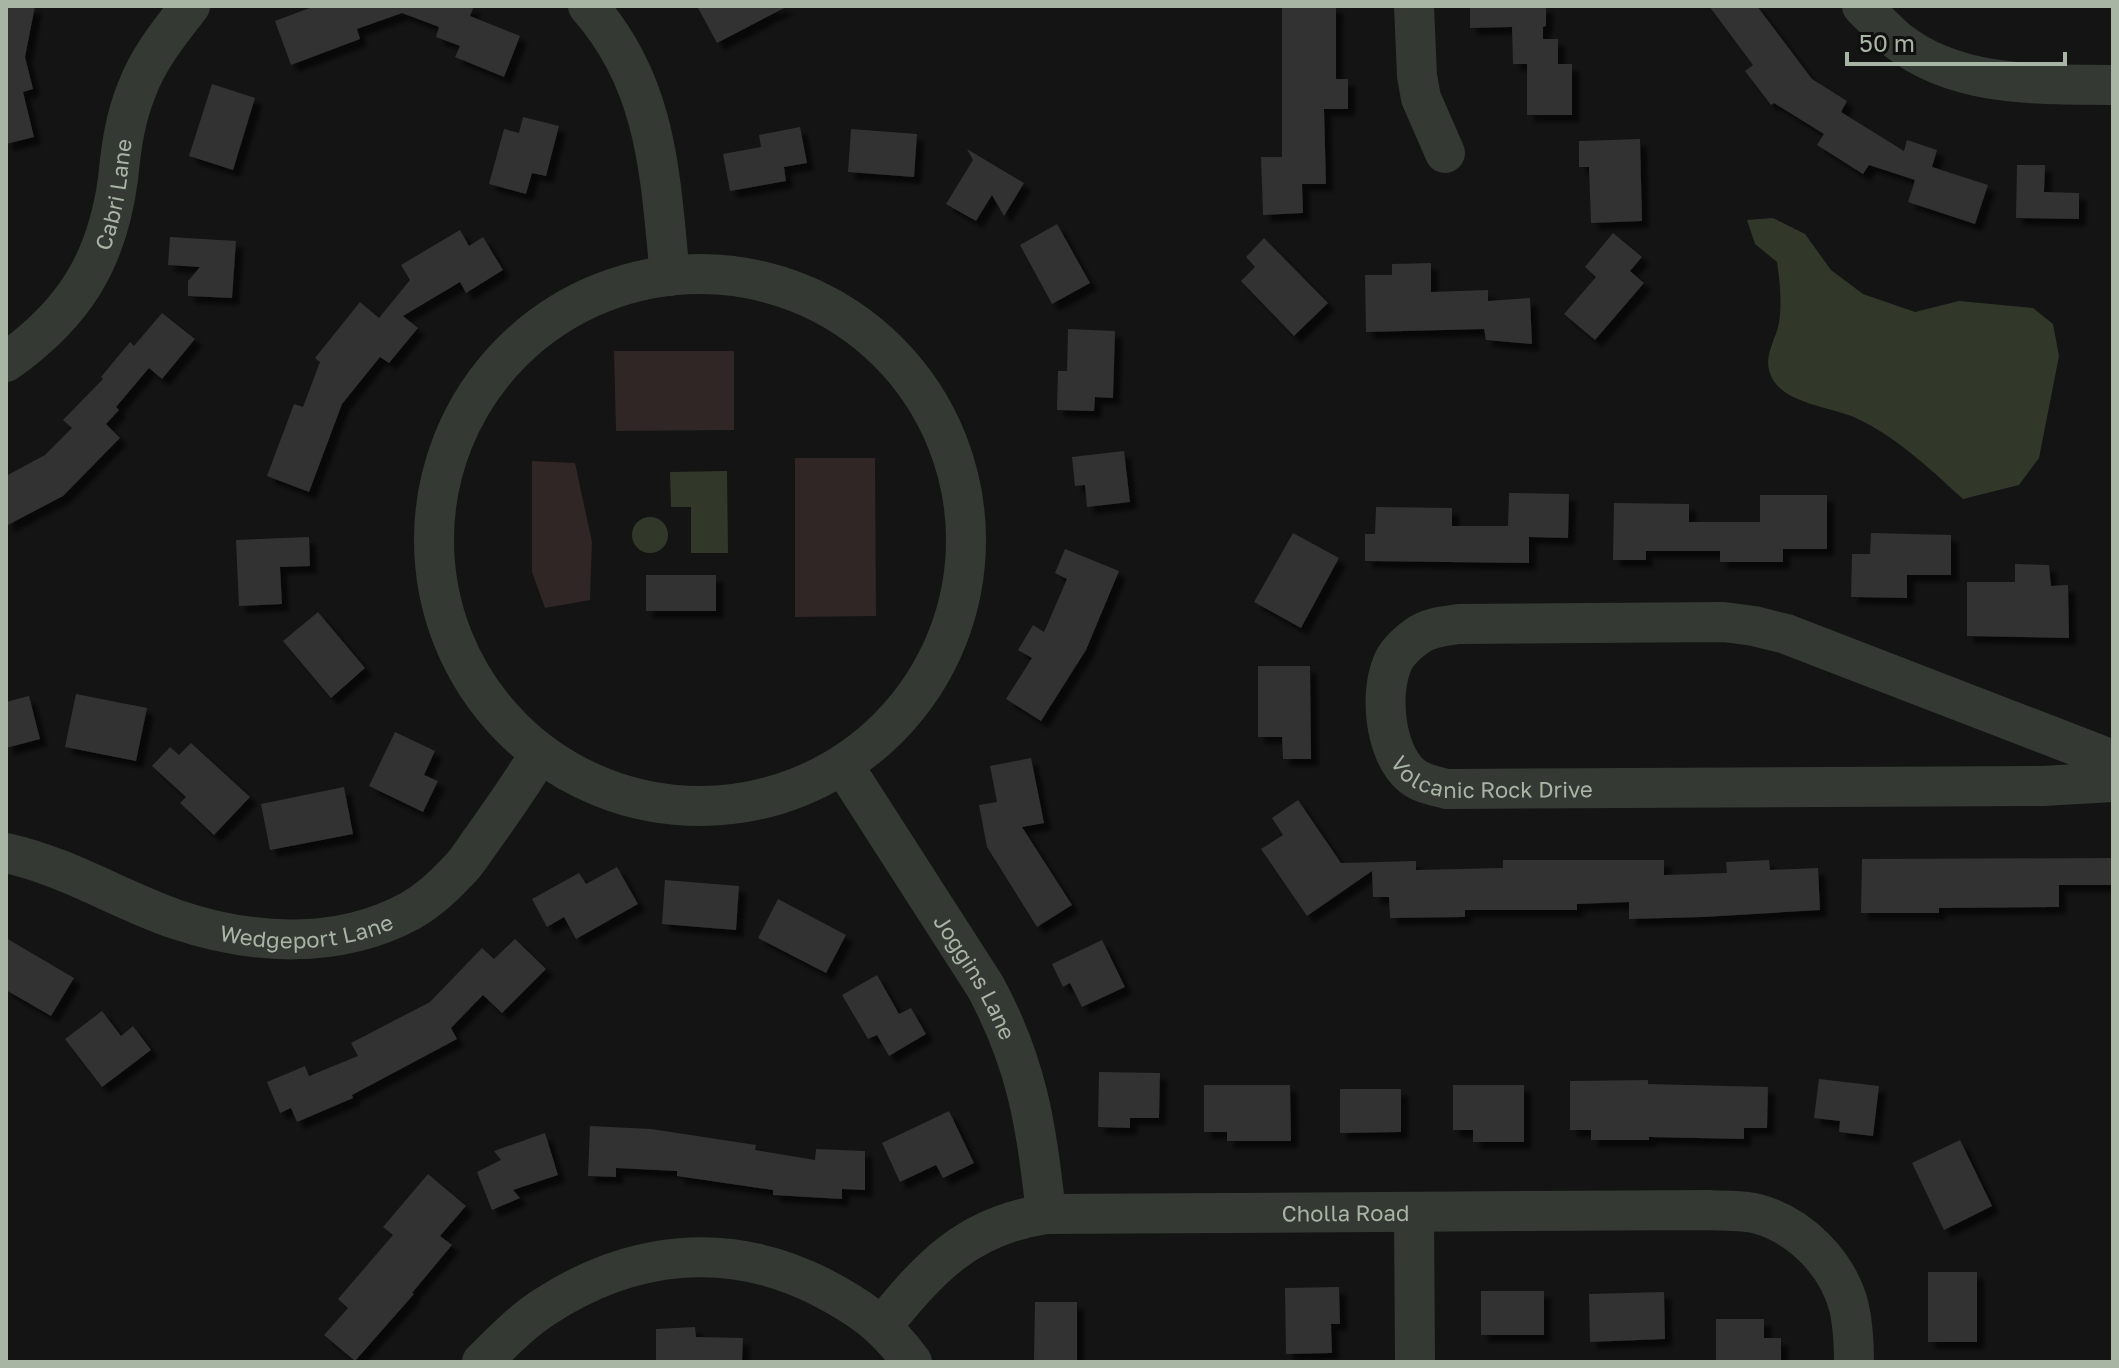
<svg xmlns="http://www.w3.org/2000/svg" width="2119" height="1368" viewBox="0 0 2119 1368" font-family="'Golos Text',sans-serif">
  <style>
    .green { fill: #2f2625 }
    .water { fill: #313829 }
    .building { fill: #303330; filter: url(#shadow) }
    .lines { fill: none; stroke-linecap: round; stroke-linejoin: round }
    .minor { stroke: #343934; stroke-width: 40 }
    .labels { text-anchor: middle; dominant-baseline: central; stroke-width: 6; stroke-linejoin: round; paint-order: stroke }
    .street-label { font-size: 22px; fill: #a9b5a4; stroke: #0e0f0e }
  </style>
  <defs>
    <filter id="shadow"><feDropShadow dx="7" dy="7" stdDeviation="2" flood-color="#0009"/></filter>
  </defs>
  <rect width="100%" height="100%" fill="#131413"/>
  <g class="green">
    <polygon points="614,351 734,351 734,430 616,431"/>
    <polygon points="795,458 875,458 876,616 795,617"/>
    <polygon points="532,461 575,463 592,542 590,600 545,608 532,572"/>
  </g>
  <g class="water">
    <path d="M 1773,218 L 1805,234 L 1831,270 L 1863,294 L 1915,312 L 1959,301 L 2033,308 L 2053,324 L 2059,356 L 2039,458 L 2019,485 L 1963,499 C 1930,469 1897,437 1856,418 C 1831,406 1777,404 1769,370 C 1765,353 1776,339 1779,323 C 1782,302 1780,282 1777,262 L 1755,244 L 1747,220 Z"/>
    <polygon points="727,471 728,553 691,553 691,507 671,507 670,472"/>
    <circle cx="650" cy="535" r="18"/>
  </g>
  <g class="building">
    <polygon points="6,6 35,6 25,57 33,89 23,92 34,137 6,144"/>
    <polygon points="315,6 474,6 470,16 520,36 504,77 455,57 460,46 436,37 439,27 402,13 357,29 360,39 291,65 275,21"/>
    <polygon points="697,6 788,6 717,43"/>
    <polygon points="1282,6 1336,6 1336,79 1348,79 1348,109 1324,109 1326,184 1302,184 1303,213 1263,215 1261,157 1282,157"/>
    <polygon points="1470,6 1546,6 1546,26 1543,27 1543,39 1558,39 1558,64 1572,64 1572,115 1527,115 1527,64 1513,64 1512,27 1470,28"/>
    <polygon points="1709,6 1757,6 1812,79 1847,101 1841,112 1904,151 1907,140 1937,150 1932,167 1988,185 1975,224 1908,202 1915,180 1869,165 1863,174 1817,145 1824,134 1774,103 1771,105 1745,71 1753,65"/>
    <polygon points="212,84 255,98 233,170 189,156"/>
    <polygon points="523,117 559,126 546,176 532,173 526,194 489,184 504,129 519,133"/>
    <polygon points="800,127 807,163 784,167 786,181 730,191 723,154 761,147 759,135"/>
    <polygon points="851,129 917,134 914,177 848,172"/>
    <polygon points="1640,139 1642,221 1591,223 1589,167 1579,167 1579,141"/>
    <polygon points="967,149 1024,183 1004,216 992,195 976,221 946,204 973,160"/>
    <polygon points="2017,165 2045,165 2044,192 2079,193 2079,219 2016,218"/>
    <polygon points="1057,224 1090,283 1052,304 1020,245"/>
    <polygon points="460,230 469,246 483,237 503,270 466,293 460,282 403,316 418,328 389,363 380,357 342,404 309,492 267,476 294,404 303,407 320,362 315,358 360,302 379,318 410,280 401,265"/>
    <polygon points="1613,233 1642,257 1630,271 1644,283 1595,340 1564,314 1596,277 1585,267"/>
    <polygon points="170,237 236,241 232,298 188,296 188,281 200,267 168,265"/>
    <polygon points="1264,238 1328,303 1294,336 1241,281 1255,267 1246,257"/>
    <polygon points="1431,263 1431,292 1488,290 1488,301 1530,298 1532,344 1486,340 1484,329 1366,332 1365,275 1392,275 1392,264"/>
    <polygon points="162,313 195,339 162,379 149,368 116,407 119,410 106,424 120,438 63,496 6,526 6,476 45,455 72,428 63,420 103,379 101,377 130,342 134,346"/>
    <polygon points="1068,329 1115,331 1113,398 1095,397 1094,411 1057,410 1058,371 1067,371"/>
    <polygon points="1124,451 1130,502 1087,507 1085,485 1075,486 1072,457"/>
    <polygon points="1509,493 1569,494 1568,538 1529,537 1529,563 1365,561 1365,534 1375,534 1376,507 1452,508 1452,526 1508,526"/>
    <polygon points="1760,495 1827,495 1827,549 1783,549 1783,562 1720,562 1720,551 1646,551 1646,560 1613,560 1614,503 1689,504 1689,522 1760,522"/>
    <polygon points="1293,533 1339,558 1301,628 1254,602"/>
    <polygon points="1871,533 1951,535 1951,575 1907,575 1907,598 1851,597 1852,554 1870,554"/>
    <polygon points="309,537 310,566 280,567 282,604 239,606 236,540"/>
    <polygon points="1065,549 1119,571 1086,650 1041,721 1006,699 1032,658 1018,650 1033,625 1044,632 1067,579 1055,573"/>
    <polygon points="2015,564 2049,565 2051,586 2068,585 2069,638 1967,636 1967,582 2015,582"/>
    <rect x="646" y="575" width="70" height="36"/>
    <polygon points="318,612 365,668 331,698 283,641"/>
    <polygon points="1258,666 1310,666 1311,759 1283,759 1282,737 1258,737"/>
    <polygon points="76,694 147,708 136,761 65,747"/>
    <polygon points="29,696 40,739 6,748 6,702"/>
    <polygon points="395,732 435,751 424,775 438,781 423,812 369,786"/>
    <polygon points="191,743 250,797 214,835 180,803 186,797 152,766 170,747 179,755"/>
    <polygon points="1031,758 1044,823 1022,827 1072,905 1037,927 987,847 979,805 997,802 990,766"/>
    <polygon points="344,787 353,834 270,850 261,804"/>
    <polygon points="1298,800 1341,863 1416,861 1416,870 1503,868 1503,860 1664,860 1664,875 1727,873 1726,862 1769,860 1770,870 1818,868 1820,910 1703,917 1629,919 1629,902 1577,904 1577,910 1465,910 1465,917 1390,918 1389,897 1373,897 1372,871 1307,916 1261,849 1283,835 1272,818"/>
    <polygon points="2113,858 2113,885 2059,885 2059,907 1939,908 1939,913 1861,913 1862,859"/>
    <polygon points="617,867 638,904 576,939 564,917 547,927 532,899 579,873 586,884"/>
    <polygon points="665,880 739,886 736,930 662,924"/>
    <polygon points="778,899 846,935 826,973 758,938"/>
    <polygon points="6,938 74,978 51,1016 6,990"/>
    <polygon points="515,939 546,969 502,1013 483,995 451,1028 457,1039 352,1095 353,1098 297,1122 291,1108 280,1113 267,1082 305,1066 309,1076 358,1056 351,1043 430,1002 482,948 494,959"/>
    <polygon points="1102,940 1125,987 1082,1007 1070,983 1063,987 1052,964"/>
    <polygon points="877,975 899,1014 911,1008 926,1034 889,1056 877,1035 868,1039 842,995"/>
    <polygon points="102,1011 121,1036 133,1026 151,1050 102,1087 65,1039"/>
    <polygon points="1099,1072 1160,1073 1159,1118 1130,1118 1130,1128 1098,1127"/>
    <polygon points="1819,1079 1879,1086 1873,1136 1839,1132 1840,1121 1814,1118"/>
    <polygon points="1648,1080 1648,1084 1768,1087 1767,1128 1744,1128 1744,1139 1649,1137 1649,1140 1591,1140 1591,1130 1570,1130 1570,1081"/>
    <polygon points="1204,1085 1290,1085 1291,1141 1227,1141 1227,1132 1204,1132"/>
    <polygon points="1453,1085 1524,1085 1524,1142 1473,1142 1473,1130 1453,1130"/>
    <polygon points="1340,1089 1401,1089 1401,1132 1340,1133"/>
    <polygon points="949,1111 974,1163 943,1178 936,1165 900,1182 882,1143"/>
    <polygon points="590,1126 651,1129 756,1145 755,1150 815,1160 816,1149 865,1151 865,1190 842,1189 842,1199 773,1195 773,1190 677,1176 677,1171 616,1168 616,1177 588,1176"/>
    <polygon points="545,1133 558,1175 513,1190 520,1198 492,1210 477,1172 501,1160 494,1151"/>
    <polygon points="1960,1140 1992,1206 1944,1230 1912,1163"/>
    <polygon points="428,1174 466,1206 440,1236 452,1245 412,1293 414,1294 355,1361 324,1335 348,1308 338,1299 393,1235 383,1227"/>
    <rect x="1928" y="1272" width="49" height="70"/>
    <polygon points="1339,1287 1340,1324 1331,1324 1332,1353 1286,1354 1285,1288"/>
    <rect x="1481" y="1291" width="63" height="44"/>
    <polygon points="1664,1292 1665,1339 1590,1342 1589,1294"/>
    <polygon points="1035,1302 1077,1302 1077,1362 1034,1362"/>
    <polygon points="1716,1319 1764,1319 1764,1338 1781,1338 1781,1362 1716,1362"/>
    <polygon points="695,1327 696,1337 743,1338 742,1362 656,1362 656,1329"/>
  </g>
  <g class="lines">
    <g class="minor">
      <path d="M 588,6 C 658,85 660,176 670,276"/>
      <polyline points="1414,6 1417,76 1421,98 1445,153"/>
      <path d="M 1862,6 C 1874,18 1885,30 1898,41 C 1958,88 2040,84 2113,85"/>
      <circle cx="700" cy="540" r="266"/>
      <path id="s1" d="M 6,362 C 74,314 107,261 118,179 C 121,148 125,118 137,89 C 149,57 170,32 190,6"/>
      <path id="s2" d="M 2113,760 L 1786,634 L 1754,626 L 1724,622 L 1459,624 C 1445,626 1429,627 1417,636 C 1410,641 1400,650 1395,658 C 1378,689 1384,753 1412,776 C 1422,784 1435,786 1447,789 L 2043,786 L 2113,782"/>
      <path id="s3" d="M 843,765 L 985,986 C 1027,1063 1037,1127 1046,1214"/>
      <path id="s4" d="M 6,853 C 66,866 118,899 175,919 C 251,945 338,950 410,911 C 428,901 444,886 457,872 C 467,863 474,850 483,838 C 503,810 522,783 540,753"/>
      <polyline points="1414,1213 1415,1362"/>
      <path id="s5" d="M 882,1326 C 930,1267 967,1226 1046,1214 L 1709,1210 C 1725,1211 1743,1210 1758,1214 C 1801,1226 1838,1264 1849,1307 C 1853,1325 1854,1344 1854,1362"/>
      <path d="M 482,1362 C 502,1342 522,1321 546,1306 C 631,1251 727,1240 819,1286 C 860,1307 884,1324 912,1362"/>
    </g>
  </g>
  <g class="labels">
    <g class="street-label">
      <text stroke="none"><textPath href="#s1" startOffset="206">Cabri Lane</textPath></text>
      <text stroke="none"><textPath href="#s2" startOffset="960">Volcanic Rock Drive</textPath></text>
      <text stroke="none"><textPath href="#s4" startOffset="316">Wedgeport Lane</textPath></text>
      <text stroke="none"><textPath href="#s3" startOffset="250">Joggins Lane</textPath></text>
      <text stroke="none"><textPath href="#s5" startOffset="504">Cholla Road</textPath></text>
    </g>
  </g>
  <rect width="2119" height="1368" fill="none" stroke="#a9b5a4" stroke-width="16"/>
  <path d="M1847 52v12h218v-12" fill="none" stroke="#a9b5a4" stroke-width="4"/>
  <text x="1859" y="52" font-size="24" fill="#a9b5a4" stroke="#0e0f0e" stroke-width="6" paint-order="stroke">50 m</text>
</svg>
